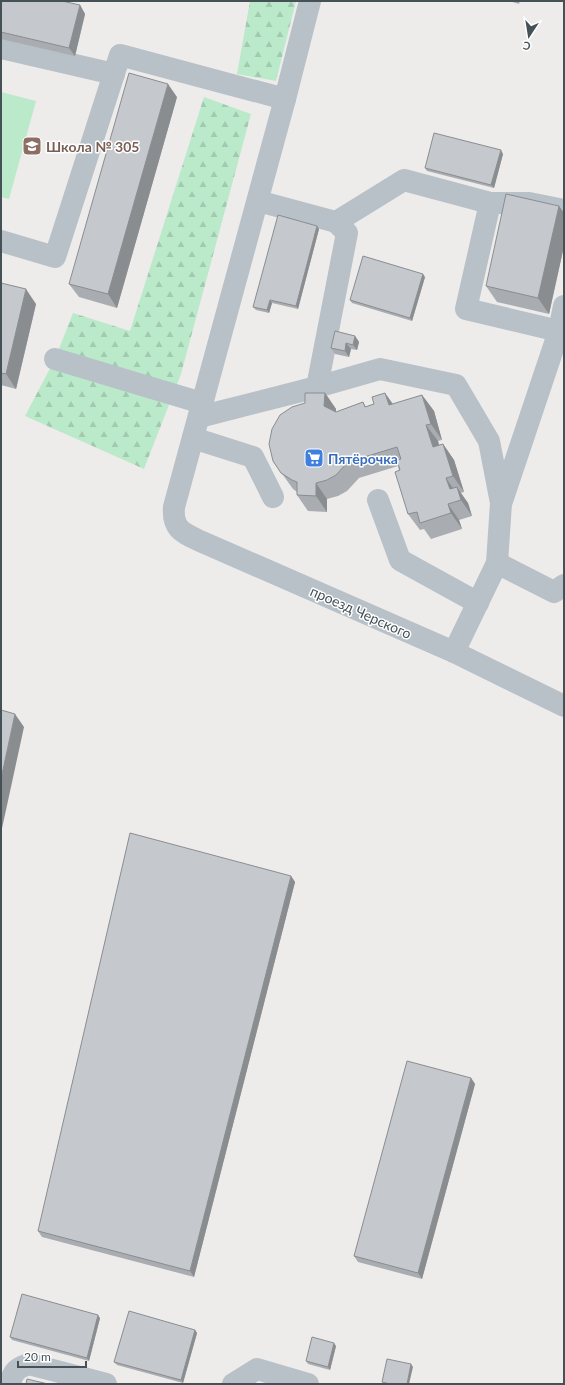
<svg xmlns="http://www.w3.org/2000/svg" width="565" height="1385" viewBox="0 0 565 1385" font-family="Lato,sans-serif">
  <style>
    .forest { fill: url(#forest-firs) }
    .park { fill: #bbeaca }
    .lines { fill: none; stroke-linecap: round; stroke-linejoin: round }
    .minor { stroke: #b7c1c7; stroke-width: 22 }
    .wall { fill: #a9adb1 }
    .shaded-wall { fill: #8a8d90 }
    .building { fill: #c5c9ce; stroke: #8a8d90 }
    .labels { text-anchor: middle; dominant-baseline: central; stroke-width: 3; stroke-linejoin: round; paint-order: stroke }
    .education-label { font-size: 14px; font-weight: bold; fill: #785e54; stroke: #fff; text-anchor: start }
    .shop-label { font-size: 14px; font-weight: bold; fill: #366cbe; stroke: #fff; text-anchor: start }
    .street-label { font-size: 14px; fill: #455057; stroke: #fff }
  </style>
  <defs>
    <pattern id="forest-firs" width="22" height="20" patternUnits="userSpaceOnUse"><rect width="22" height="20" fill="#bbeaca"/><path d="M5 1l3.5 6h-7zM16 11l3.5 6h-7z" fill="#a2cab0"/></pattern>
  </defs>
  <rect width="100%" height="100%" fill="#eeebeb"/>
  <g class="forest">
    <polygon points="250,1 296,1 276,81 237,74"/>
    <polygon points="204,97 251,114 181,374 144,469 25,416 55,359 73,313 130,331"/>
  </g>
  <polygon class="park" points="1,92 36,101 9,199 1,197"/>
  <g class="lines">
    <g class="minor">
      <path d="M 310,1 L 285,99 L 174,507 C 172,529 183,533 200,541 L 454,652 L 564,706"/>
      <polyline points="1,48 114,74"/>
      <polyline points="258,201 336,222 404,180 490,203 529,203 564,210"/>
      <polyline points="490,203 466,309 559,331"/>
      <polyline points="1,241 55,257 120,55 285,99"/>
      <polyline points="55,359 202,403"/>
      <polyline points="317,387 347,233 336,222"/>
      <polyline points="199,417 317,387 380,369 456,385 489,441 501,503 497,563 454,652"/>
      <polyline points="193,438 253,457 273,497"/>
      <polyline points="378,500 400,560 478,603"/>
      <polyline points="502,501 559,331 564,306"/>
      <polyline points="497,563 554,592 564,585"/>
      <path d="M 10,1384 C 13,1371 17,1368 29,1364 L 106,1384"/>
      <polyline points="233,1384 257,1369 308,1384"/>
    </g>
  </g>
  <g class="wall">
    <polygon points="1,1 80,5 85,14 75,56 1,39"/>
    <polygon points="509,1 520,1 519,4"/>
    <polygon points="177,97 117,308 79,297 69,284"/>
    <polygon points="503,154 494,188 427,171 425,168"/>
    <polygon points="559,206 564,213 564,246 549,314 497,302 486,286"/>
    <polygon points="317,226 319,229 298,309 272,303 269,313 256,310 253,307"/>
    <polygon points="425,277 412,321 352,303 350,300"/>
    <polygon points="1,283 36,304 16,389 1,385"/>
    <polygon points="355,336 359,342 357,350 351,349 349,357 335,354 331,348"/>
    <polygon points="325,393 336,409 336,412 363,402 366,407 374,404 385,393 393,404 422,395 434,411 442,440 438,441 439,445 443,444 454,460 464,492 460,493 468,503 472,516 459,520 462,529 431,539 424,529 420,530 408,514 398,466 359,478 347,491 338,496 327,499 327,512 308,511 297,495 297,492 293,489 273,461 305,403"/>
    <polygon points="291,876 295,882 194,1277 42,1237 38,1231"/>
    <polygon points="471,1078 475,1084 422,1279 358,1262 354,1256"/>
    <polygon points="100,1318 89,1361 12,1340 10,1337"/>
    <polygon points="195,1330 197,1333 183,1383 117,1365 114,1362"/>
    <polygon points="336,1346 330,1370 308,1364 306,1361"/>
  </g>
  <g class="shaded-wall">
    <polygon points="80,5 85,14 75,56 69,48"/>
    <polygon points="168,84 177,97 117,308 108,294"/>
    <polygon points="501,150 503,154 494,188 491,185"/>
    <polygon points="559,206 564,213 564,246 549,314 538,298"/>
    <polygon points="317,226 319,229 298,309 296,306"/>
    <polygon points="423,274 425,277 412,321 410,318"/>
    <polygon points="26,289 36,304 16,389 6,374"/>
    <polygon points="270,300 272,303 269,313 267,310"/>
    <polygon points="355,336 359,342 357,350 353,345"/>
    <polygon points="346,343 351,349 349,357 345,351"/>
    <polygon points="325,393 336,409 335,422 324,406"/>
    <polygon points="385,393 396,409 389,405"/>
    <polygon points="422,395 434,411 442,440 431,424"/>
    <polygon points="426,425 438,441 444,463 433,447"/>
    <polygon points="443,444 454,460 464,492 453,476"/>
    <polygon points="446,478 457,494 450,489"/>
    <polygon points="316,483 327,499 327,512 316,496"/>
    <polygon points="457,487 468,503 472,516 461,500"/>
    <polygon points="448,504 459,520 462,529 451,513"/>
    <polygon points="15,714 24,727 1,833 1,779"/>
    <polygon points="291,876 295,882 194,1277 190,1271"/>
    <polygon points="471,1078 475,1084 422,1279 418,1273"/>
    <polygon points="98,1315 100,1318 89,1361 87,1358"/>
    <polygon points="195,1330 197,1333 183,1383 181,1380"/>
    <polygon points="334,1343 336,1346 330,1370 328,1367"/>
    <polygon points="411,1364 413,1367 409,1384 407,1384"/>
  </g>
  <g class="building">
    <polygon points="1,1 62,1 80,5 69,48 1,32"/>
    <polygon points="129,73 168,84 108,294 69,284"/>
    <polygon points="434,133 501,150 491,185 425,168"/>
    <polygon points="506,194 559,206 538,298 486,286"/>
    <polygon points="278,215 317,226 296,306 270,300 267,310 253,307"/>
    <polygon points="363,256 423,274 410,318 350,300"/>
    <polygon points="1,283 26,289 6,374 1,373"/>
    <polygon points="335,331 355,336 353,345 346,343 345,351 331,348"/>
    <polygon points="305,393 325,393 324,406 336,412 363,402 365,407 374,404 372,397 385,393 389,405 422,395 431,424 426,425 433,447 443,444 453,476 446,478 450,489 457,487 461,500 448,504 451,513 420,523 417,512 408,514 395,472 400,470 397,460 401,459 397,447 348,462 336,475 327,480 316,483 316,496 297,495 297,482 292,480 281,473 273,461 269,444 272,429 280,415 292,407 305,403"/>
    <polygon points="1,710 15,714 1,779"/>
    <polygon points="130,833 291,876 190,1271 38,1231"/>
    <polygon points="407,1061 471,1078 418,1273 354,1256"/>
    <polygon points="22,1294 98,1315 87,1358 10,1337"/>
    <polygon points="129,1311 195,1330 181,1380 114,1362"/>
    <polygon points="312,1337 334,1343 328,1367 306,1361"/>
    <polygon points="387,1359 411,1364 407,1384 390,1384 382,1382"/>
    <polygon points="27,1379 48,1384 26,1384"/>
  </g>
  <defs>
    <symbol id="school-square" viewBox="-11 -11 22 22"><rect x="-9" y="-9" width="18" height="18" rx="4" fill="#8d6e63" stroke="#fff"/><path d="M0-5L7-2L0 1L-7-2ZM-4 1L0 2.5L4 1V4Q0 6-4 4Z" fill="#fff"/></symbol>
    <symbol id="supermarket-square" viewBox="-11 -11 22 22"><rect x="-9" y="-9" width="18" height="18" rx="4" fill="#3f7fe0" stroke="#fff"/><path d="M-6-5.5h2.5l.6 2H6L4.5 2H-2.5L-4.4-4H-6ZM-1.5 3.2a1.3 1.3 0 1 0 .1 0ZM3 3.2a1.3 1.3 0 1 0 .1 0Z" fill="#fff"/></symbol>
  </defs>
  <g fill-rule="evenodd">
    <use href="#school-square" x="21" y="135" width="22" height="22"/>
    <use href="#supermarket-square" x="303" y="447" width="22" height="22"/>
  </g>
  <g class="labels">
    <g class="education-label">
      <text x="46" y="146">Школа № 305</text>
    </g>
    <g class="shop-label">
      <text x="328" y="458">Пятёрочка</text>
    </g>
    <g class="street-label">
      <text transform="translate(361 612) rotate(24)">проезд Черского</text>
    </g>
  </g>
  <rect width="565" height="1385" fill="none" stroke="#455057" stroke-width="4"/>
  <g transform="translate(529 36) rotate(192)" stroke="#ffffff" stroke-width="3" paint-order="stroke">
  <path d="M0-3L7 15L0 10L-7 15Z" fill="#455057"/>
  <text y="-6" font-size="11" font-weight="bold" text-anchor="middle" fill="#455057">С</text>
  </g>
  <path d="M18 1361v6h68v-6" fill="none" stroke="#455057" stroke-width="2"/>
  <text x="24" y="1361" font-size="12" fill="#455057" stroke="#ffffff" stroke-width="3" paint-order="stroke">20 m</text>
</svg>
